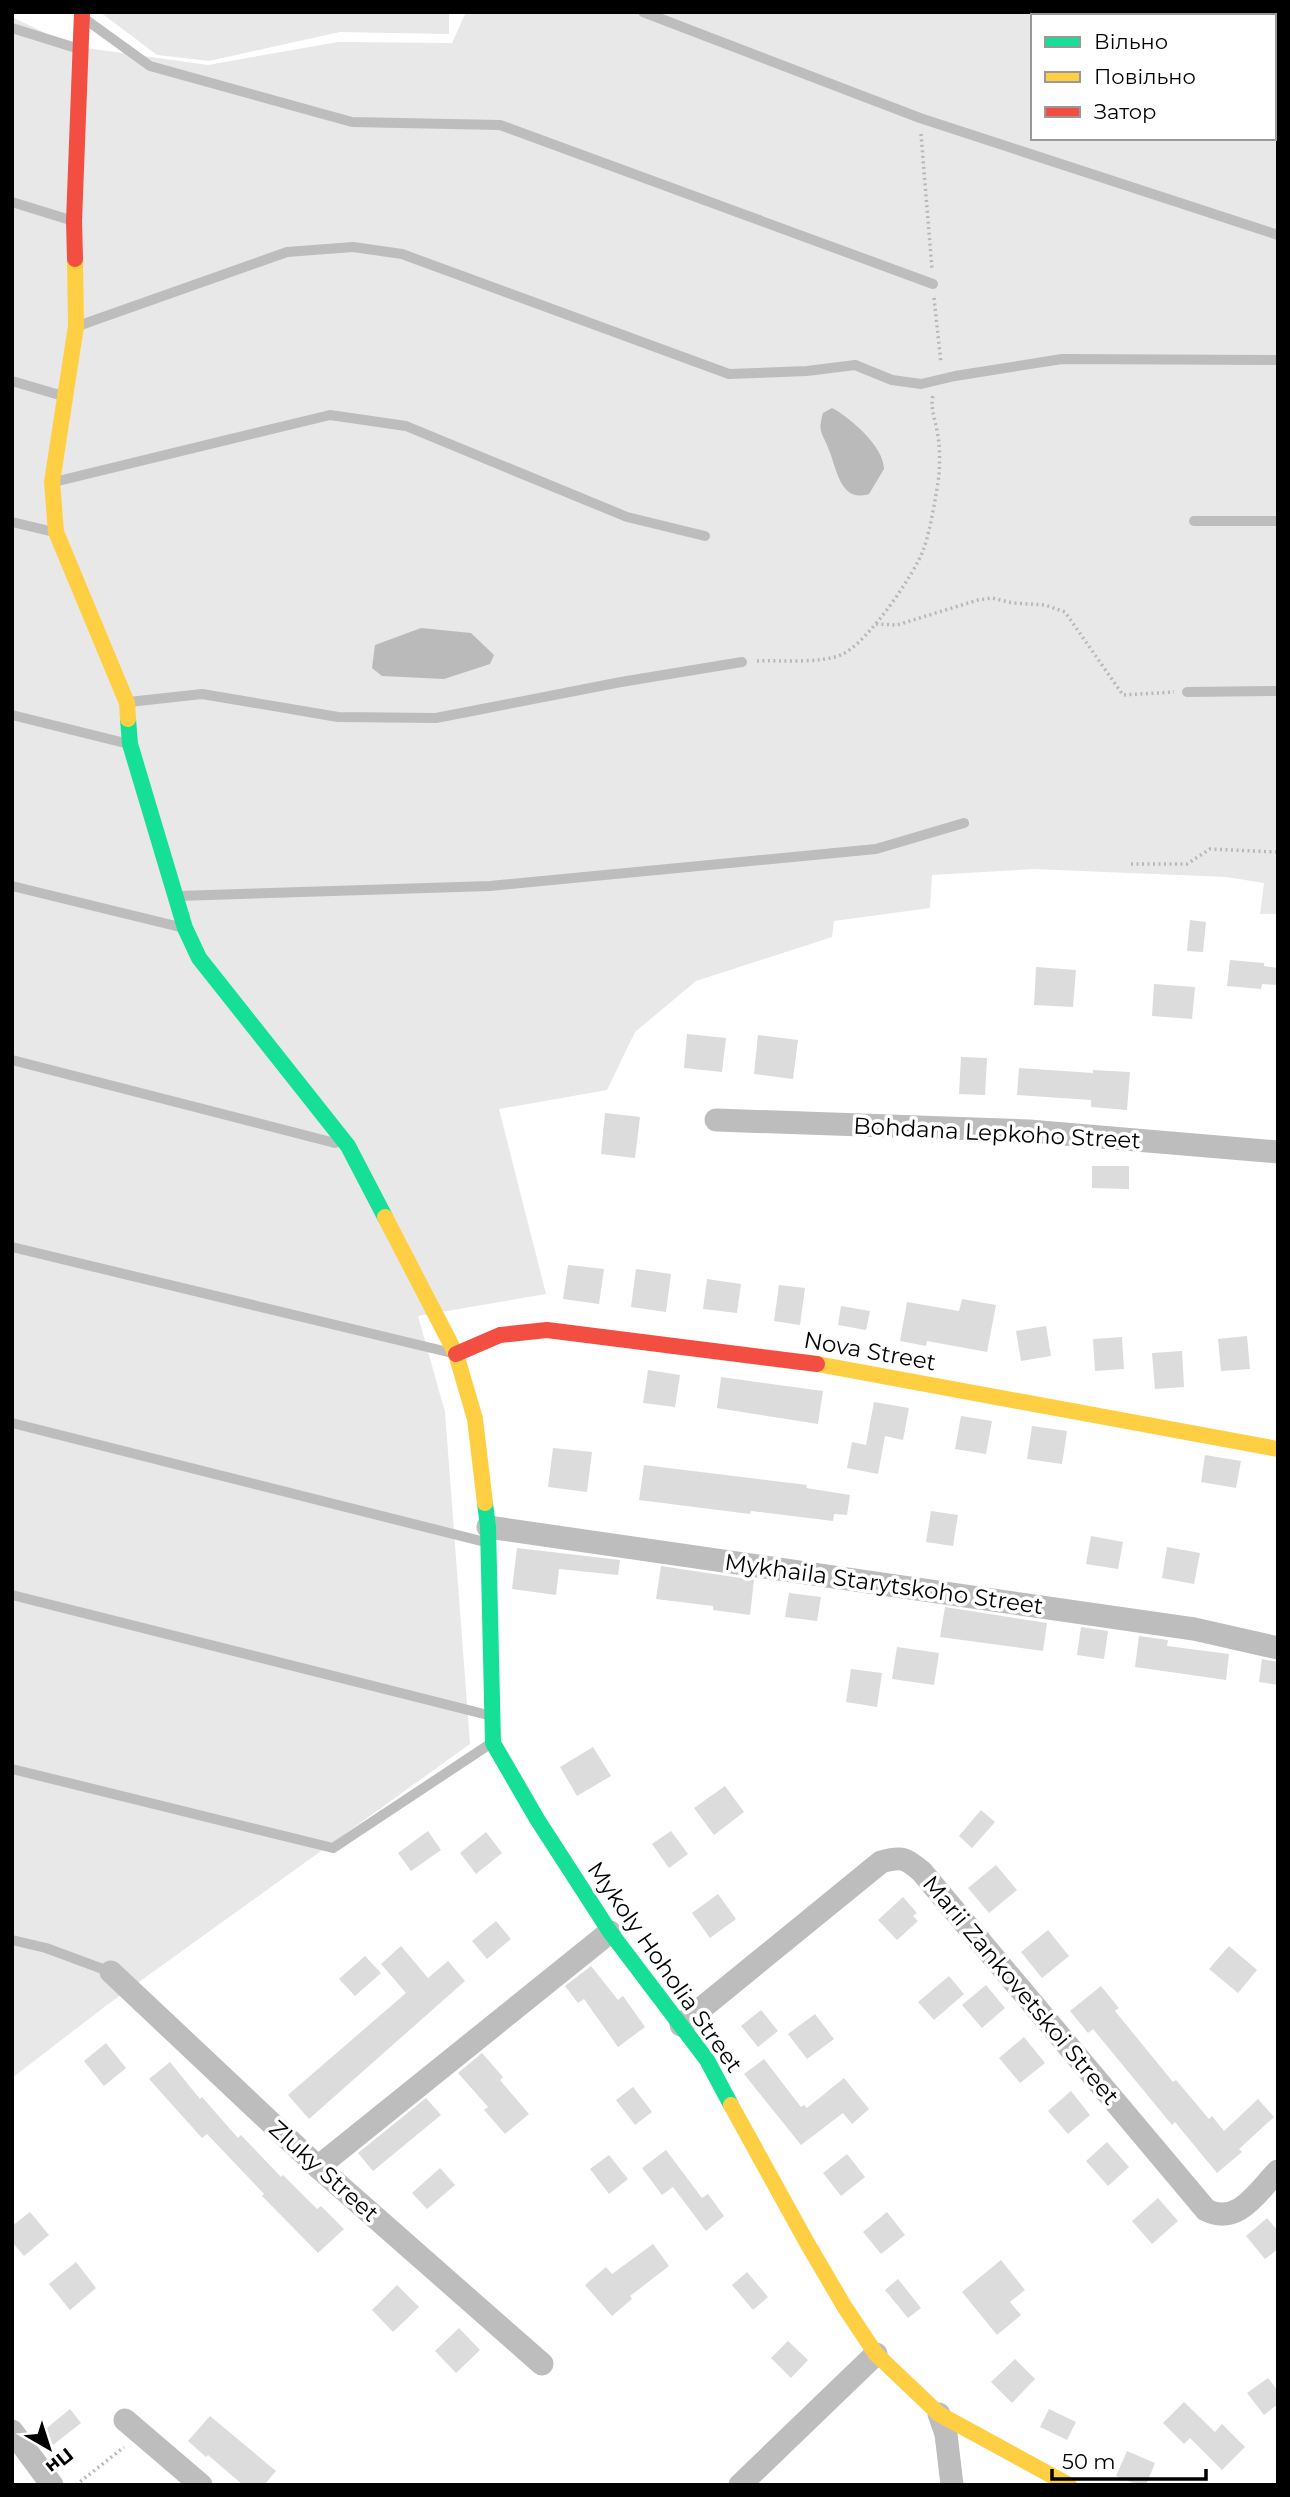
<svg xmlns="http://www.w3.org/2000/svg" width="1290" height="2497" viewBox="0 0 1290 2497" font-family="Montserrat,sans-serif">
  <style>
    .green { fill: #e8e8e8; fill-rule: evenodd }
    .water { fill: #bababa }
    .building { fill: #dcdcdc }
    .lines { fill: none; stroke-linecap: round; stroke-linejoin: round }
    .path { stroke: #b8b8b8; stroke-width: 3.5; stroke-dasharray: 2 3.5; stroke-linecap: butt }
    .lane { stroke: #bdbdbd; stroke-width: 10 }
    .street { stroke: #bdbdbd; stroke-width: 23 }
    .fast { stroke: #16e098; stroke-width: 16 }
    .slow { stroke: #ffcf43; stroke-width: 16 }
    .jam { stroke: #f24e42; stroke-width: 16 }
    .labels { text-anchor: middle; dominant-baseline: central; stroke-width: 7; stroke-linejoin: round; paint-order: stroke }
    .street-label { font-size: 23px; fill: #000; stroke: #fff }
  </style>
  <rect width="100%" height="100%" fill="#fff"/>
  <g class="green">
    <polygon points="100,12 449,12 449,34 340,32 209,61 157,55"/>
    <path d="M 466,12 L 1278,12 L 1278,914 L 1260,914 L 1264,883 L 1226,877 L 1033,869 L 932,875 L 930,908 L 834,921 L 832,937 L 696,981 L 635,1032 L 607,1090 L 499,1109 L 546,1294 L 418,1316 L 445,1412 L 470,1744 L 107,2005 L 12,2078 L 12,17 L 72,46 L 208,65 L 338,42 L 452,43 ZM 1033,16 L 1274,16 L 1274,138 L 1033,138 Z"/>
  </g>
  <g class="water">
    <path d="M 832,408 C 851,418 884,447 884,469 L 869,494 C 840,503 837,469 829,450 C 823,433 817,433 823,413 Z"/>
    <polygon points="421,628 471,633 494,655 490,664 444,679 382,676 372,668 375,645"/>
  </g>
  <g class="building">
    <polygon points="1190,920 1206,922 1203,952 1187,951"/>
    <polygon points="1230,960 1264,963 1264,966 1278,968 1278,985 1262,984 1261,989 1227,986"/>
    <polygon points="1036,967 1076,970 1073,1007 1034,1005"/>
    <polygon points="1154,984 1195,987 1192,1019 1152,1016"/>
    <polygon points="687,1034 726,1038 722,1072 684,1068"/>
    <polygon points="758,1035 798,1040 793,1079 754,1074"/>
    <polygon points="961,1057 987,1058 985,1095 959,1094"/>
    <polygon points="1019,1068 1093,1073 1093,1070 1130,1072 1127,1110 1091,1107 1091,1100 1017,1095"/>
    <polygon points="605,1113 640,1117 635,1158 601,1154"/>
    <polygon points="1092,1166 1129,1166 1129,1189 1092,1188"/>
    <polygon points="568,1265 604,1269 599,1304 563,1299"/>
    <polygon points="636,1269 671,1274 666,1312 631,1307"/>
    <polygon points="707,1279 741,1284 737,1313 703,1309"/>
    <polygon points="779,1285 805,1288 800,1325 774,1321"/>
    <polygon points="962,1299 996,1305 987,1352 927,1341 926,1346 900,1341 907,1302 959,1311"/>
    <polygon points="841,1306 870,1311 866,1330 838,1325"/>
    <polygon points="1046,1326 1051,1356 1021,1361 1016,1331"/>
    <polygon points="1247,1336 1250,1369 1221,1371 1218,1339"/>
    <polygon points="1122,1337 1124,1369 1095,1371 1093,1339"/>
    <polygon points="1182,1351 1184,1387 1155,1389 1152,1353"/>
    <polygon points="648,1370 680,1375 675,1407 643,1403"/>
    <polygon points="721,1377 823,1391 818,1424 717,1408"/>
    <polygon points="874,1402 909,1408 903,1440 885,1436 878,1474 847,1468 852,1442 866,1445"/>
    <polygon points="961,1416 992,1421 986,1454 955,1449"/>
    <polygon points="1032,1426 1067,1431 1062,1464 1027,1459"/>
    <polygon points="553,1448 592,1452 587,1492 548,1487"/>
    <polygon points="1205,1455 1241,1461 1236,1488 1201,1482"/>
    <polygon points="644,1465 807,1485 806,1488 850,1495 847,1515 834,1514 833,1521 751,1511 750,1514 639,1500"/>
    <polygon points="931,1511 958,1515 953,1546 926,1542"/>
    <polygon points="1091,1536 1123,1542 1118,1569 1086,1564"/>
    <polygon points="1167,1547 1200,1553 1194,1584 1162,1578"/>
    <polygon points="517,1548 620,1560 618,1575 559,1569 556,1595 512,1589"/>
    <polygon points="661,1566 754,1580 750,1615 713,1610 713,1606 656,1599"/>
    <polygon points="789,1593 821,1597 817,1621 785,1617"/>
    <polygon points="945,1607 1047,1623 1043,1651 940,1637"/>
    <polygon points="1081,1627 1108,1631 1104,1659 1077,1655"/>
    <polygon points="1139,1636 1168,1640 1167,1646 1229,1654 1226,1680 1135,1667"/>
    <polygon points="897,1647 939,1653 934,1685 892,1679"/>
    <polygon points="1262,1659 1278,1662 1278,1685 1259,1682"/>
    <polygon points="851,1669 882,1673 877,1707 846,1702"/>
    <polygon points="593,1747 611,1776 577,1796 560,1767"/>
    <polygon points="725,1786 744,1812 714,1835 694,1808"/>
    <polygon points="981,1810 995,1822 972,1848 959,1836"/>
    <polygon points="428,1831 441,1850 411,1871 398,1853"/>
    <polygon points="671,1831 688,1854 669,1868 652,1844"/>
    <polygon points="486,1832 502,1853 476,1874 460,1853"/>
    <polygon points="996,1865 1017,1890 989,1913 968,1888"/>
    <polygon points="718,1894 736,1919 710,1938 692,1913"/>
    <polygon points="903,1897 917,1913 913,1916 918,1921 897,1940 878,1920"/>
    <polygon points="496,1921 511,1939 487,1959 472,1941"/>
    <polygon points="1048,1930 1069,1956 1042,1978 1021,1952"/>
    <polygon points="401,1946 428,1978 448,1961 465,1981 309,2119 288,2095 406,1993 381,1964"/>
    <polygon points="1229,1946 1257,1970 1238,1993 1209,1969"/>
    <polygon points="365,1956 381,1973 355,1996 339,1979"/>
    <polygon points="591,1966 618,2000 623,1996 645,2027 618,2047 584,1999 578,2003 565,1986"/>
    <polygon points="949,1976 964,1994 934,2020 918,2002"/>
    <polygon points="986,1985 1005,2008 982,2028 962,2005"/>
    <polygon points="1101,1986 1119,2008 1115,2011 1173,2082 1176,2080 1209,2119 1212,2116 1224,2131 1258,2099 1274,2117 1239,2149 1242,2152 1217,2173 1175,2122 1172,2125 1093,2029 1088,2033 1070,2011"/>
    <polygon points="761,2010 778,2031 758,2047 741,2026"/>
    <polygon points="815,2014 834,2039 807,2059 788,2034"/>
    <polygon points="1024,2037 1045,2063 1020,2083 999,2058"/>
    <polygon points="106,2043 126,2068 104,2086 84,2061"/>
    <polygon points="482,2053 503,2077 500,2080 529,2114 505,2134 484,2110 488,2107 458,2073"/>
    <polygon points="764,2059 801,2107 804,2105 807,2108 844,2078 869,2109 852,2124 843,2113 801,2145 744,2074"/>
    <polygon points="170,2062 200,2099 202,2097 238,2138 241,2135 281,2177 283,2175 317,2209 321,2206 344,2229 318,2253 262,2196 264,2194 207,2134 202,2138 149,2079"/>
    <polygon points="633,2087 652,2112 635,2125 616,2100"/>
    <polygon points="1071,2091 1090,2115 1068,2134 1048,2111"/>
    <polygon points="426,2098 441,2115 373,2171 358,2153"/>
    <polygon points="1107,2142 1129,2167 1108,2186 1086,2161"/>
    <polygon points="666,2150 702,2198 708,2194 724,2216 706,2231 673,2187 662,2195 642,2168"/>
    <polygon points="847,2154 865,2177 841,2196 823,2173"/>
    <polygon points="609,2155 628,2179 609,2194 590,2169"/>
    <polygon points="440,2168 455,2185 427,2209 412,2193"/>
    <polygon points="1158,2198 1178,2221 1152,2244 1132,2221"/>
    <polygon points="30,2212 49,2235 24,2256 12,2242 12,2226"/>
    <polygon points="887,2212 905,2235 881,2254 863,2232"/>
    <polygon points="1267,2218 1278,2231 1278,2249 1265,2259 1246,2236"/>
    <polygon points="653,2244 669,2266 630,2296 632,2299 612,2316 585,2285 606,2267 612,2274"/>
    <polygon points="1001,2260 1025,2290 1010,2302 1021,2315 997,2335 962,2292"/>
    <polygon points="76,2262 96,2288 70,2310 49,2284"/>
    <polygon points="747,2272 768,2297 753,2310 732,2285"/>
    <polygon points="898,2279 921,2308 908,2318 885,2290"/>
    <polygon points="397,2285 419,2307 393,2332 372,2310"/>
    <polygon points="459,2328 480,2350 456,2373 435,2351"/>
    <polygon points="788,2341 808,2360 791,2378 771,2358"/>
    <polygon points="1015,2359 1035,2379 1012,2403 991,2382"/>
    <polygon points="1268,2378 1278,2391 1278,2404 1264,2415 1247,2393"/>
    <polygon points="1184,2402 1215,2432 1222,2424 1245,2447 1222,2470 1190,2438 1184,2444 1163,2423"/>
    <polygon points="70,2409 81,2423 53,2445 42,2432"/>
    <polygon points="1049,2409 1076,2422 1067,2440 1040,2427"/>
    <polygon points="210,2416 276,2471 264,2485 243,2485 208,2455 206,2457 188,2441"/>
    <polygon points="1127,2451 1155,2463 1146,2485 1138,2485 1116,2476"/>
  </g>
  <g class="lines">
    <g class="path">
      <polyline points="921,134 932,269"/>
      <polyline points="934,298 941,363"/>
      <polyline points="876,624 897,625 978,600 992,598 1013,603 1045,605 1065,612 1123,695 1174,692"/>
      <path d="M 757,661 C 782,660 822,664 843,654 C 868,642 915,574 924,548 C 930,531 937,492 939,474 C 940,461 940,445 937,431 C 935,418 930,409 933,395"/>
      <polyline points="1131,864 1187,864 1210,849 1278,852"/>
      <polyline points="76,2485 124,2447"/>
    </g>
    <g class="lane">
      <polyline points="643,12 920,118 1278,235"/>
      <polyline points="1123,12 1134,16"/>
      <polyline points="85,19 150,66 352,122 500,125 933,284"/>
      <polyline points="12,28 76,48"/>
      <polyline points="1274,62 1278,63"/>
      <polyline points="12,202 70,220"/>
      <polyline points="78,326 287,252 353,247 402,254 729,374 807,371 855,365 892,380 921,384 955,376 1062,359 1278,360"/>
      <polyline points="12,381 63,396"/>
      <polyline points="54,482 330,415 406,426 627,517 705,536"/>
      <polyline points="1194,521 1278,521"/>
      <polyline points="12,522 54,532"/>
      <polyline points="1187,692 1278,691"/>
      <polyline points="129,702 202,694 338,717 436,718 621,682 742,662"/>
      <polyline points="12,715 125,743"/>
      <polyline points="12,886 180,927"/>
      <polyline points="178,896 490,886 876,849 964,823"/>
      <polyline points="12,1060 335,1143"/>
      <polyline points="12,1247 448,1352"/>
      <polyline points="12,1423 485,1542"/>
      <polyline points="12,1595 488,1715"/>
      <polyline points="12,1769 333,1848 490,1744"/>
      <polyline points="12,1940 46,1948 111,1972"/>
    </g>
    <g class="street">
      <polyline points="716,1120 1029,1131 1278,1152"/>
      <polyline points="488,1527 1194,1629 1278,1648"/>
      <polyline points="111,1972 318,2167 542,2364"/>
      <path d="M 681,2025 L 881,1862 C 902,1856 906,1858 922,1872 L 1206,2210 C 1238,2226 1257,2192 1278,2171"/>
      <polyline points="318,2167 610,1932"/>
      <polyline points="939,2414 946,2434 952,2485"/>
      <polyline points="125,2420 201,2485"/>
      <polyline points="12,2431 52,2485"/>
      <polyline points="740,2485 876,2354"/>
    </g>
    <g class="fast">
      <polyline points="128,719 130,744 185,928 199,958 348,1146 385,1217"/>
      <polyline points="485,1503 488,1527 493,1743 537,1819 610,1932 707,2060 731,2105"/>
    </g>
    <g class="slow">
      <polyline points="75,259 76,326 52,482 56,532 127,703 128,719"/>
      <polyline points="385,1217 456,1354 475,1419 485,1503"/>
      <polyline points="817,1364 1278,1449"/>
      <polyline points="731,2105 806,2241 844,2306 876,2354 939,2414 1069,2485"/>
    </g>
    <g class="jam">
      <polyline points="75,259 74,221 82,12"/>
      <polyline points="456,1354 500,1335 547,1330 817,1364"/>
    </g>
  </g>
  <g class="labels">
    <g class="street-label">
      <text transform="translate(997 1133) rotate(3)">Bohdana Lepkoho Street</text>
      <text transform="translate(870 1351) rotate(10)">Nova Street</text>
      <text transform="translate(884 1584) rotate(8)">Mykhaila Starytskoho Street</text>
      <text transform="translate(665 1967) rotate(55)">Mykoly Hoholia Street</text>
      <text transform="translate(1021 1990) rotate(50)">Marii Zankovetskoi Street</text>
      <text transform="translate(324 2171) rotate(42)">Zluky Street</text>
    </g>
  </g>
  <rect width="1290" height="2497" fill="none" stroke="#000000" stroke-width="28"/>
  <rect x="1031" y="14" width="245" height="126" fill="#ffffff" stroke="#999999" stroke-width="2"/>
  <rect x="1045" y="37" width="35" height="10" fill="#16e098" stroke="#999999" stroke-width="2"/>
  <text x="1094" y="49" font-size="21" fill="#000000">Вільно</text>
  <rect x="1045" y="72" width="35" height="10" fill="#ffcf43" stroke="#999999" stroke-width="2"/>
  <text x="1094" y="84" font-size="21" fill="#000000">Повільно</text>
  <rect x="1045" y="107" width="35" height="10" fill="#f24e42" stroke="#999999" stroke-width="2"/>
  <text x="1094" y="119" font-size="21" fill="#000000">Затор</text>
  <g transform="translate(49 2448) rotate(141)" stroke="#ffffff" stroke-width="5" paint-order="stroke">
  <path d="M0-5L12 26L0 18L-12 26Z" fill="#000000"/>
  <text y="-10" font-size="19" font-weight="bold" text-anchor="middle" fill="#000000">Пн</text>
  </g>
  <path d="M1052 2469v10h154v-10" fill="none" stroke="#000000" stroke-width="3.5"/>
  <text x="1062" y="2469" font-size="21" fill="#000000" stroke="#ffffff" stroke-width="5" paint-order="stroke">50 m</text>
</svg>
